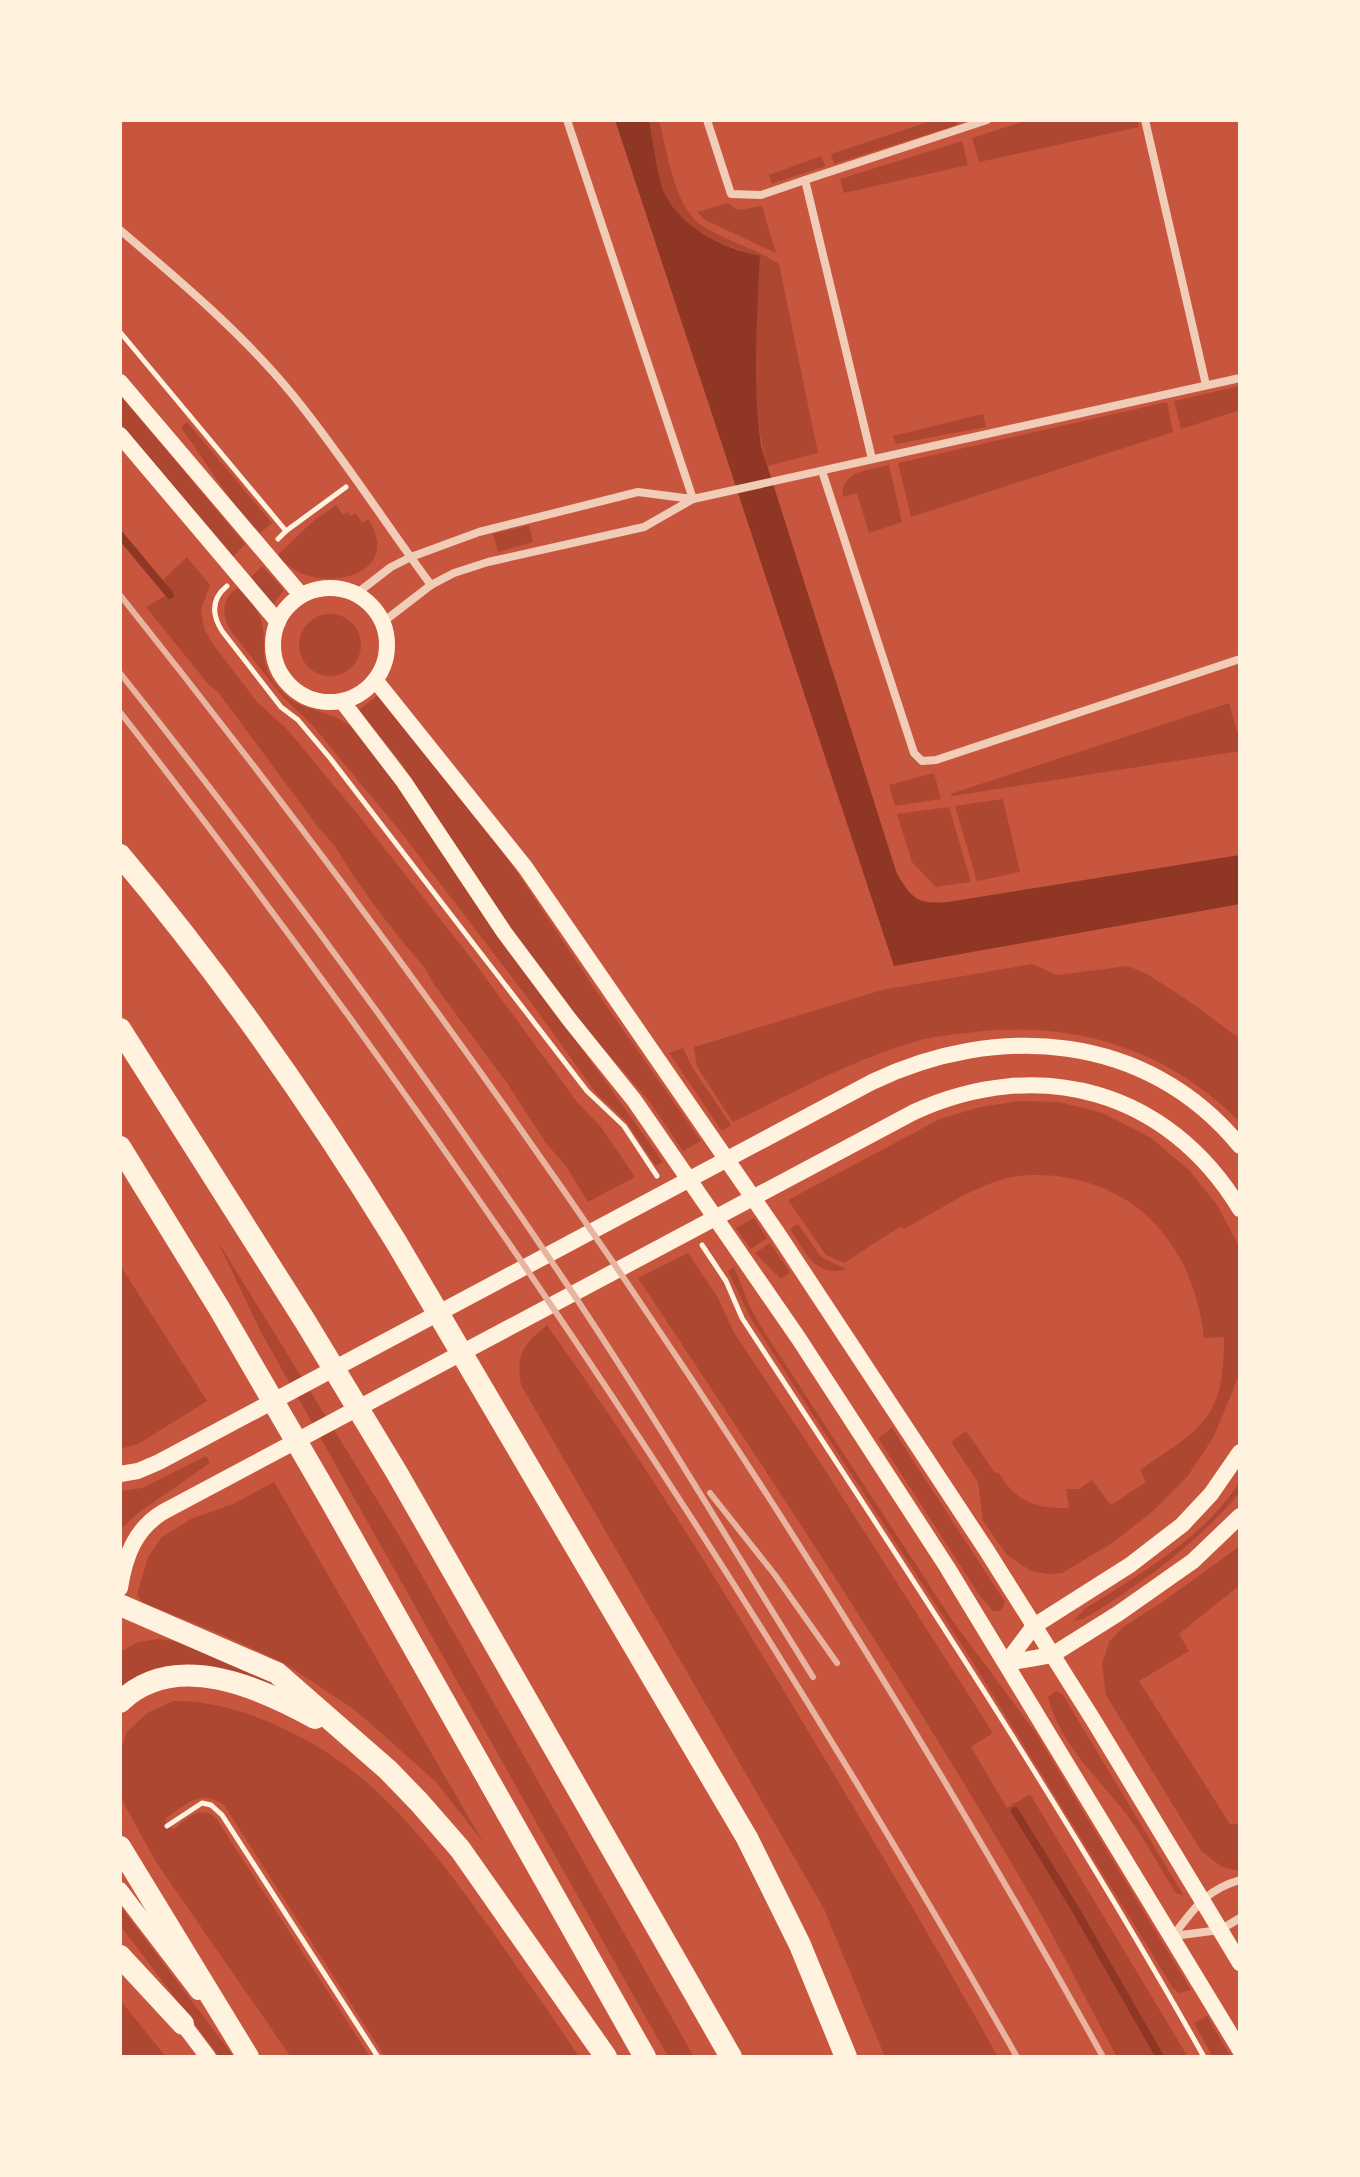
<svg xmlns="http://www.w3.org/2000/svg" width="1360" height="2177" viewBox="0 0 1360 2177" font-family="'Titillium Web',sans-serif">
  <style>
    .green { fill: #ae4732 }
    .water { fill: #8f3625 }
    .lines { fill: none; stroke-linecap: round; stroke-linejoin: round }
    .stream { stroke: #8f3625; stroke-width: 8 }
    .path { stroke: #fff3e0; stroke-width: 5 }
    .minor { stroke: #f1ccb7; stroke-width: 8 }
    .secondary { stroke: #fff3e0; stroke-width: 16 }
    .motorway { stroke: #fff3e0; stroke-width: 22 }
    .rail { stroke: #e9b49f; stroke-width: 6 }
  </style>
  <rect width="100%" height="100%" fill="#c8553d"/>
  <g class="green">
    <path d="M 649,120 L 659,120 C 667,150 674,206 700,224 C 724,241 754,247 779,264 L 818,453 L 768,466 C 748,409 757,317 760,257 C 723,245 675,228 662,187 C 656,166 653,142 649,120 Z"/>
    <polygon points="934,120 956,120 957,125 834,164 831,154"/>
    <polygon points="1028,120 1137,120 1139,127 979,162 972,138"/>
    <polygon points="962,141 968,165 844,193 840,179"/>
    <polygon points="821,156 825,166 772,184 769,175"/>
    <polygon points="728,203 738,210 762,206 776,253 705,220 697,212"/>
    <polygon points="1240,386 1240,410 1181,429 1174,401"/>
    <polygon points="120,395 245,544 233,557 120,423"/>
    <polygon points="1167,402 1173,432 911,517 898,463"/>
    <polygon points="983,414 986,427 896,444 893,436"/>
    <polygon points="187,422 272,523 259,534 235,506 181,427"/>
    <path d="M 889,465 L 902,522 L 869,533 L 857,493 L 843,497 C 840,471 869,470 889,465 Z"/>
    <path d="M 336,505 L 343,515 L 347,512 L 351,516 L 355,513 L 363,523 L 368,519 C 400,568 342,589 303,574 C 293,570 285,563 277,556 L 312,522 Z"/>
    <polygon points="529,525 533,542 498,552 493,534"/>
    <path d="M 187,557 L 210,585 L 201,610 L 204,628 L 212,643 L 258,703 L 287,729 L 359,816 L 474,962 L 577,1102 L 601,1127 L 635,1177 L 588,1202 L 566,1166 L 546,1143 L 507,1083 L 433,983 L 426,969 C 401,941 378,911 357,881 C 345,864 336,844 321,831 L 218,692 L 208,684 L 146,607 L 172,592 L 163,580 Z"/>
    <polygon points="262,566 284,590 273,604 250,578"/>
    <path d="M 238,588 C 246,597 256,605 260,617 C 270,644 254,662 281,691 C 301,714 334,708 354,730 C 401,784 436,847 477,905 C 538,991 602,1075 663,1162 L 656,1166 L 625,1120 L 596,1093 L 530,1001 L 400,831 L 312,725 L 282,696 L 230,630 C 221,614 222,597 238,588 Z"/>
    <circle cx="330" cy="645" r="31"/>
    <polygon points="377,696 380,696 496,841 603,1001 701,1141 683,1151 649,1101 566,1005 499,916 402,764 359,710"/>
    <polygon points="1229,703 1240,741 1240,751 953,796 950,794"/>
    <polygon points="934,773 941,799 895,806 889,785"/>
    <polygon points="1003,799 1020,872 977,881 955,806"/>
    <polygon points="949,807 971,882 936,887 912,862 897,814"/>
    <path d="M 1032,964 L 1057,975 L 1128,966 L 1149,975 L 1196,1006 L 1240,1039 L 1240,1122 C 1165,1047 1071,1019 966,1033 C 952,1035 937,1036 924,1039 C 857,1057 795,1092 733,1122 L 697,1067 L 694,1047 L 882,990 Z"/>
    <polygon points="683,1048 692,1067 731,1125 722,1131 669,1053"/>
    <path d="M 1019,1101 L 1059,1102 L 1103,1113 L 1151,1138 L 1189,1170 L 1217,1205 L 1240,1248 L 1240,1373 L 1213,1438 L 1187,1477 L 1153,1511 L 1114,1542 L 1062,1573 L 1048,1574 L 1031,1571 L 1007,1555 L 983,1521 L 978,1482 L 951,1442 L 966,1431 L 995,1473 L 998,1472 C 1016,1502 1036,1509 1069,1508 L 1066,1489 L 1079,1489 L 1092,1480 L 1111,1505 L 1146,1482 L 1140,1470 C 1203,1427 1224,1420 1224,1337 L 1204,1338 C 1195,1256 1148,1190 1063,1177 C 1042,1174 1017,1174 997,1181 C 964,1192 934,1213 904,1229 L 901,1226 L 844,1263 L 826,1255 L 788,1200 L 940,1119 L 980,1107 Z"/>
    <polygon points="754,1218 767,1238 751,1249 736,1228"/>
    <path d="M 798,1224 L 821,1257 L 846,1269 C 816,1279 804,1250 790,1229 Z"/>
    <polygon points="217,1240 400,1537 694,2057 668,2057 261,1332"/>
    <polygon points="770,1243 790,1272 781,1279 755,1253"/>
    <path d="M 688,1253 L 718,1298 L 733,1331 L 816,1456 L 993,1733 L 971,1747 L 1007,1808 L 1030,1794 L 1188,2057 L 1117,2057 C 1085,1999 1056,1938 1022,1881 C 902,1675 770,1477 638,1278 Z"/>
    <polygon points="120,1265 207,1401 138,1444 120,1449"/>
    <polygon points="734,1267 750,1307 765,1333 952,1620 1035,1732 1191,1990 1179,1993 1173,1988 969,1656 751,1319 728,1271"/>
    <path d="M 547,1325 C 634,1447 713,1573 790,1701 C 861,1819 931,1937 998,2057 L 885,2057 L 824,1909 L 521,1385 C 516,1353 523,1345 547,1325 Z"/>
    <polygon points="892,1428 1005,1602 1001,1611 993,1611 980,1596 878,1438"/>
    <polygon points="206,1456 210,1463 138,1513 120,1530 120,1491 142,1488"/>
    <polygon points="274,1482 483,1842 436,1782 355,1710 284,1663 225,1636 142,1602 137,1595 148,1557 162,1537 191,1519 233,1504"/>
    <path d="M 1240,1482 L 1240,1492 C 1203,1537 1156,1573 1106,1605 C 1096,1611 1085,1620 1073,1621 L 1086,1608 C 1141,1574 1203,1538 1240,1482 Z"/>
    <polygon points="1240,1546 1240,1585 1179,1634 1189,1651 1139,1681 1230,1824 1240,1824 1240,1871 1222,1867 1201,1851 1106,1695 1102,1664 1109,1642 1123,1627 1161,1603"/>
    <path d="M 159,1639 L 181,1642 L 272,1682 L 270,1686 C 223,1667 163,1650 120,1688 L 120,1652 L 138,1642 Z"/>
    <path d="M 1056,1691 L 1063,1695 L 1184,1896 L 1176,1893 C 1160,1869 1147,1842 1130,1819 C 1103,1783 1059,1744 1048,1697 Z"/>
    <path d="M 174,1701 C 212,1701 245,1711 280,1727 C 375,1769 433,1849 492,1931 C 521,1973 551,2014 579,2057 L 385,2057 L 224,1805 C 201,1788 184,1805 165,1819 L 167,1826 L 174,1829 C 187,1819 200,1804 216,1818 L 370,2057 L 291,2057 L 156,1862 L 124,1804 L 120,1792 L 120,1751 L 127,1732 L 147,1713 Z"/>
    <polygon points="120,1906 234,2057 220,2057 120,1925"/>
    <polygon points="120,2000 166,2057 120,2057"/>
    <polygon points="1207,2016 1231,2057 1213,2057 1194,2023"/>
  </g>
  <path class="water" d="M 615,120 L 649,120 C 653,142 656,166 662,187 C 675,225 723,249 760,256 C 757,319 752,384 761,446 L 897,874 C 913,900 917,904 948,902 L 1240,855 L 1240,904 L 894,966 Z"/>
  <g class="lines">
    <g class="stream">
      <polyline points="120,535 170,595"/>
      <polyline points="1015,1811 1074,1907 1160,2057"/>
    </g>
    <g class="path">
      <polyline points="120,332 286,531"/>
      <polyline points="278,539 286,531 346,487"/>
      <path d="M 227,586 C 211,599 212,615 222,631 L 281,707 L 298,720 L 330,758 L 587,1091 L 624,1126 L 657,1176"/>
      <path d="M 702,1245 L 726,1281 L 742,1318 C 901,1561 1062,1804 1204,2057"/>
      <polyline points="167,1826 202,1803 211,1805 222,1815 378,2057"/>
    </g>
    <g class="minor">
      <polyline points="567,120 693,499"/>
      <polyline points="707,120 731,194 761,195 805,180 872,459"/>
      <polyline points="1145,120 1206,385"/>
      <polyline points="805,180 987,120"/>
      <path d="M 120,230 C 179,280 242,333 292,394 C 342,455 384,522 431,585"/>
      <polyline points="822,471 914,753 922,761 936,760 1240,659"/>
      <polyline points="356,594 391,567 411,557 479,532 638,492 692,499"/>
      <polyline points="383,622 431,585 454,573 488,562 644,527 693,499 1240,378"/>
      <path d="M 1173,1936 C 1194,1909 1205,1890 1240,1880"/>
      <polyline points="1173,1936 1220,1930 1240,1918"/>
    </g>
    <g class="secondary">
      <polyline points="120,382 301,595"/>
      <polyline points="120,435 278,622"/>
      <circle cx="330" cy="645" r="57"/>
      <polyline points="376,681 525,867 778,1234 987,1551 1094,1721 1240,1963"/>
      <polyline points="342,701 404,782 504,932 569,1019 634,1100 799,1339 947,1567 1240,2050"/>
      <path d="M 120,1474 L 138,1471 L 159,1462 L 872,1082 C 997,1022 1147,1032 1240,1146"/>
      <path d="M 120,1588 C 125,1556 135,1529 163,1512 L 914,1112 C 1039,1055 1168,1090 1240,1209"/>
      <polyline points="1006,1663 1034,1626 1130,1565 1182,1525 1211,1494 1240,1452"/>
      <polyline points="1006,1663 1052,1655 1119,1613 1193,1561 1240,1516"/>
      <polyline points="120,1890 198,1992"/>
      <polyline points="177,2016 208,2057"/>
    </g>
    <g class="motorway">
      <path d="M 120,855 C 222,976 312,1105 395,1240 L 747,1838 L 800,1945 L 846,2057"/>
      <polyline points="120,1029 305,1321 397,1473 731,2057"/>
      <polyline points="120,1147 219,1308 331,1501 645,2057"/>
      <polyline points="120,1605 277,1673 388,1770 419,1802 460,1849 606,2057"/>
      <path d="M 120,1702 C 175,1649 259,1687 315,1718"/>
      <polyline points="120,1847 248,2057"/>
      <polyline points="120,1956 183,2024"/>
    </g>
    <g class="rail">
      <path d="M 120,595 C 487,1055 818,1542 1103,2057"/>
      <path d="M 120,673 C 276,869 423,1070 562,1277 C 650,1408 730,1544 813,1677"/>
      <path d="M 120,712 C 454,1140 749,1584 1017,2057"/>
      <polyline points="710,1493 775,1575 837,1663"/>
    </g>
  </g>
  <rect width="1360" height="2177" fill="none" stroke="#fff3e0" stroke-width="244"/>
</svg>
